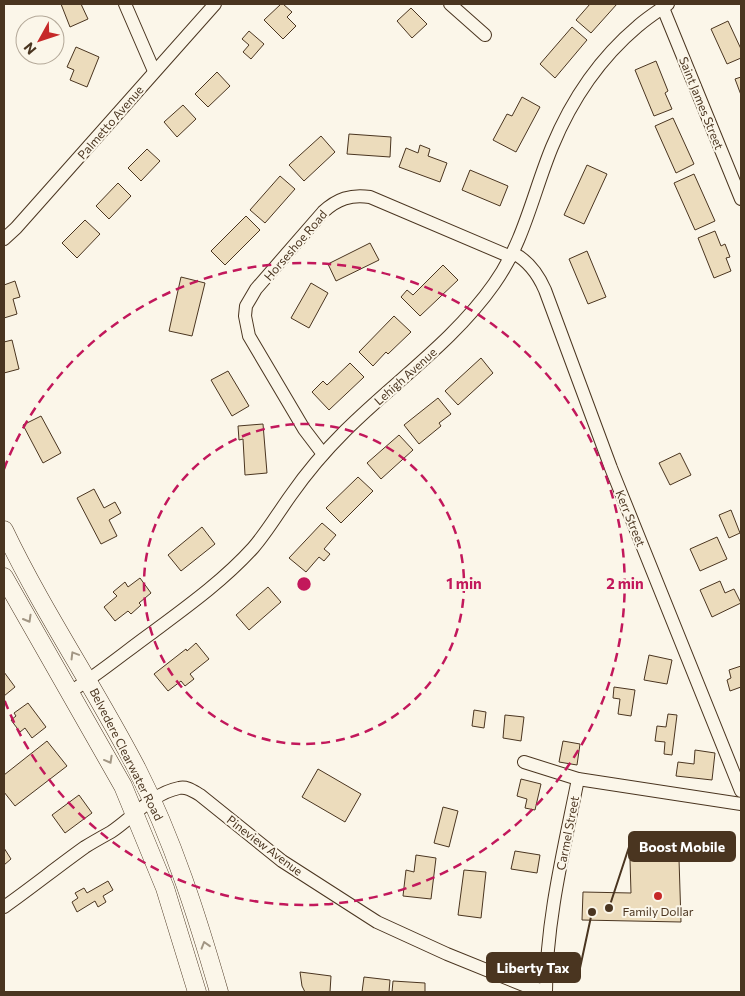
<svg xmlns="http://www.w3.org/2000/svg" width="745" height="996" viewBox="0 0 745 996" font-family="Commissioner,sans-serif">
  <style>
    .building { fill: #ecdcbc; stroke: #4a3520 }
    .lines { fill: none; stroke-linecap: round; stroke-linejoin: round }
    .minor-casing { stroke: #4a3520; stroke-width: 14 }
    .secondary-casing { stroke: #4a3520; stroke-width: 19 }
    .minor { stroke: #fbf6e9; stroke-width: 12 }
    .secondary { stroke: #fbf6e9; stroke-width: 18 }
    .oneway { stroke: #a29684 }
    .ring { fill: none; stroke: #c2185b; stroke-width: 2.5; stroke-dasharray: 9 6 }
    .poi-dot { fill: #c62828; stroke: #fbf6e9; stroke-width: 2 }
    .labels { text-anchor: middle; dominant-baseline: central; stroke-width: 4; stroke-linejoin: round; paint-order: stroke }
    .street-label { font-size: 12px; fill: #4a3520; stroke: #fbf6e9 }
    .poi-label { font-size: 12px; fill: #4a3520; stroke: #fbf6e9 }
    .centre { fill: #c2185b; stroke: #fbf6e9; stroke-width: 2.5 }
    .ring-label { font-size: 15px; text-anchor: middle; font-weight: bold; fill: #c2185b; stroke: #fbf6e9; stroke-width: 4; stroke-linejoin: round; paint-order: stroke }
    .leader { fill: none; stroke: #4a3520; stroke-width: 2 }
    .callout-dot { fill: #4a3520; stroke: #fbf6e9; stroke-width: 2 }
    .callout { fill: #4a3520; stroke: #4a3520; stroke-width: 2 }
    .callout-label { font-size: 14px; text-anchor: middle; font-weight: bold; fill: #fff }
  </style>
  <rect width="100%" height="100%" fill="#fbf6e9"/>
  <g class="building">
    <polygon points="61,4 81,4 88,19 70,27"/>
    <polygon points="281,4 283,4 292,12 287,17 296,26 283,39 264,20"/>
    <polygon points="590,4 617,4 591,33 576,20"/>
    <polygon points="411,8 427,24 412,38 397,21"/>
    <polygon points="728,21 741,49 741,58 727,64 711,29"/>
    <polygon points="572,27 587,40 555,78 540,64"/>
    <polygon points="249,31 264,44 251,59 243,52 249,45 242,39"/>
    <polygon points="76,47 99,57 87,87 70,80 74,70 67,67"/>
    <polygon points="656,61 668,91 665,93 672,109 654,116 635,70"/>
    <polygon points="217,72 230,86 208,107 195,94"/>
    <polygon points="741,77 741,95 735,79"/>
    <polygon points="522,97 540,107 516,152 493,140 507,114 512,116"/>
    <polygon points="183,105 196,119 177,137 164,122"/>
    <polygon points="673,118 694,164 676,173 655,126"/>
    <polygon points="349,134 391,137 390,157 347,154"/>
    <polygon points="321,136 335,152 304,181 289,165"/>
    <polygon points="420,145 430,149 428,156 447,163 440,182 399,167 406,148 418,153"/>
    <polygon points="147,149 160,161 141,181 128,168"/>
    <polygon points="587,165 607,174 584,224 564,215"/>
    <polygon points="470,170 508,186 500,206 462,190"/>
    <polygon points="694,174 715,221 695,230 674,183"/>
    <polygon points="280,176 295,189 265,223 250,210"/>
    <polygon points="118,183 131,196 109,219 96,206"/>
    <polygon points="246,216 260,230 225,265 211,251"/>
    <polygon points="85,220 100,234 77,258 62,243"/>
    <polygon points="715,231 721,246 725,244 730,257 726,258 731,271 714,278 698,238"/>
    <polygon points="370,243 379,260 336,281 328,264"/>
    <polygon points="587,251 606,297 588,304 569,259"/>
    <polygon points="443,265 458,280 420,316 401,297 407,290 413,295"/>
    <polygon points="181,277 205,283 192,336 169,331"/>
    <polygon points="15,281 20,297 13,299 17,314 4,318 4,285"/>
    <polygon points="311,283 328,293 309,328 291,318"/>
    <polygon points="394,316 411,332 388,354 386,352 373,366 359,352"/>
    <polygon points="12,340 19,369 4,373 4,342"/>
    <polygon points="481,358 493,373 458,405 445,391"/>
    <polygon points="350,363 364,377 329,410 312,392 323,381 327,385"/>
    <polygon points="228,371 249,406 232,416 211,380"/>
    <polygon points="438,398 451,414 439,423 441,426 419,444 404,425"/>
    <polygon points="41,416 61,453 43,463 23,425"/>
    <polygon points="263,424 267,473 245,475 243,439 239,440 238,426"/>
    <polygon points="399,435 413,450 381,479 367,463"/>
    <polygon points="680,453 691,475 670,485 659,463"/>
    <polygon points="358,477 373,491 341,523 326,508"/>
    <polygon points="94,489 104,508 115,502 121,513 109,520 117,536 101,544 77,498"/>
    <polygon points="731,510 740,533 729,538 719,515"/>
    <polygon points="322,523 336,535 324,549 330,554 324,561 319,557 306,572 289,558"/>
    <polygon points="202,527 215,544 181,571 168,555"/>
    <polygon points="717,537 727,559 700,571 690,549"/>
    <polygon points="140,578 151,593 139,603 141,605 131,614 128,611 115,621 104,607 117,596 113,592 125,582 128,587"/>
    <polygon points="720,581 725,593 734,589 741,603 712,617 700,590"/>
    <polygon points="268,587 281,602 249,630 236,615"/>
    <polygon points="196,643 209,659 190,674 194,679 185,686 181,681 168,691 154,674 186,649 187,651"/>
    <polygon points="649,655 672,660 667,684 644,680"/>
    <polygon points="741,666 741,687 730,691 727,680 731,678 729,670"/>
    <polygon points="4,672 15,687 4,696"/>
    <polygon points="614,687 635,690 631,716 618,714 620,699 613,698"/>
    <polygon points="28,703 46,727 32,738 25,728 20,732 11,720 16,716 14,713"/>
    <polygon points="474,710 486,712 484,728 472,726"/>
    <polygon points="668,714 677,715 672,755 664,754 665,742 655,741 657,726 666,727"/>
    <polygon points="505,715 524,717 521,741 503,738"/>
    <polygon points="47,741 67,766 15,806 4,792 4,775"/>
    <polygon points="563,741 580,744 577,765 559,762"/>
    <polygon points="695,750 715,753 712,780 676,776 678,762 694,764"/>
    <polygon points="318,769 361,794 345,822 302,797"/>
    <polygon points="521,779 541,784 535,810 525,808 527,799 517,796"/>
    <polygon points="79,795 92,813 65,833 52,815"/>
    <polygon points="443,807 458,811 449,847 434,843"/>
    <polygon points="4,848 11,859 4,865"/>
    <polygon points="515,851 540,855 537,873 511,869"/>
    <polygon points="416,855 436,858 431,899 403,896 406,870 414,872"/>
    <polygon points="679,859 681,922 582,920 583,892 631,893 630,860"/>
    <polygon points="464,870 486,872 481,918 458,915"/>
    <polygon points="108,881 113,890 103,896 106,902 98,907 95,901 77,912 72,902 78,898 75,893 84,888 87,893"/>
    <polygon points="300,972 331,976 330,992 305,992 302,986"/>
    <polygon points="364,977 390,980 389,992 362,992"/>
    <polygon points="393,981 425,983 425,992 392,992"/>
  </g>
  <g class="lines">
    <defs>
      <g id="minor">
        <polyline points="125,4 154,71"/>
        <polyline points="450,4 485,35"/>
        <polyline points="663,8 741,199"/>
        <polyline points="4,239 16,228 215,4"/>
        <path d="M 513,253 C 529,261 538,274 545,290 L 611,468 L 741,791"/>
        <path d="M 323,454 L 304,429 L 249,336 L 245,316 L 246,306 L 256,289 L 323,212 C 337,199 351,194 370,197 L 511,257"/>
        <path d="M 70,692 C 99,674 125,652 153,632 C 188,606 224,580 253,548 C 267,532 278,513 291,495 C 307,472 325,451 345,431 C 394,382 454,341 494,284 C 524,242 533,193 552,147 C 571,101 600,58 638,26 C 647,18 658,11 668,4"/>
        <polyline points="524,762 578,779 741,804"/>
        <path d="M 4,907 C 31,888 57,867 85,847 C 93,842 102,837 111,832 C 132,818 153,793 179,788 C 187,786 193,791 200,795 L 282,861 L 377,922 L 447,954 L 526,986 L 546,991"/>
        <path d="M 546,992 C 546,921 564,849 578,779"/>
      </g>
      <g id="secondary">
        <path d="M 4,530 C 43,612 95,688 137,769 C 173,840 197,916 219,992"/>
        <polyline points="4,577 123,786 165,888 197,992"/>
      </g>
    </defs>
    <use href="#minor" class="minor-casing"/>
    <use href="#secondary" class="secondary-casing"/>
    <use href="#minor" class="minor"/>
    <use href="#secondary" class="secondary"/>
  </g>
  <defs><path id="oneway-chevron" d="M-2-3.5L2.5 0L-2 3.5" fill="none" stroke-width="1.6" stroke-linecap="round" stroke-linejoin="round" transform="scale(1.25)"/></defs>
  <g class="oneway">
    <use href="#oneway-chevron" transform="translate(28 619) rotate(60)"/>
    <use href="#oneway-chevron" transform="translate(74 655) rotate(-121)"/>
    <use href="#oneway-chevron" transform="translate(109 760) rotate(61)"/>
    <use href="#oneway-chevron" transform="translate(205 945) rotate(-107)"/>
  </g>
  <g class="ring">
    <circle cx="304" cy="584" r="160"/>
    <path d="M4 469A321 321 0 1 1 4 699"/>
  </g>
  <circle class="poi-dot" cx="658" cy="896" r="5"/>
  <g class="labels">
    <g class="street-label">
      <text transform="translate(702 103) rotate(68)">Saint James Street</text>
      <text transform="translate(110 122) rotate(-49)">Palmetto Avenue</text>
      <text transform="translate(295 245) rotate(-49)">Horseshoe Road</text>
      <text transform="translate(405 376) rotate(-42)">Lehigh Avenue</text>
      <text transform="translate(631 518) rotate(68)">Kerr Street</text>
      <text transform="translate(127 754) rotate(63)">Belvedere Clearwater Road</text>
      <text transform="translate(567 833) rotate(-79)">Carmel Street</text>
      <text transform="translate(265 845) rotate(37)">Pineview Avenue</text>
    </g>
    <g class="poi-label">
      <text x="658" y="911">Family Dollar</text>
    </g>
  </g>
  <circle cx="304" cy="584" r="8" class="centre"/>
  <g class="ring-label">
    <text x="464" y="589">1 min</text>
    <text x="625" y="589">2 min</text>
  </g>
  <path class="leader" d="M609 908L629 847M592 912L580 968"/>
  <g class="callout-dot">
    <circle cx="609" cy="908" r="5"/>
    <circle cx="592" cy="912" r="5"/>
  </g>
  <g class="callout">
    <rect x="629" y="832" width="106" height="29" rx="5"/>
    <rect x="487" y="953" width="93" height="29" rx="5"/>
  </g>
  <g class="callout-label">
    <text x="682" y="852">Boost Mobile</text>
    <text x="533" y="973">Liberty Tax</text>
  </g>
  <rect width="745" height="996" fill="none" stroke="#4a3520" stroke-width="10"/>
  <g transform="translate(40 40) rotate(230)"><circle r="24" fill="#fbf6e9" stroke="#b4a999"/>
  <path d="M0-4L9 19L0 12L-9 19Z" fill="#c62828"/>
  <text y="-8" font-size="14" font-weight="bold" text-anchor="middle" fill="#4a3520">N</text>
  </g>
</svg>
